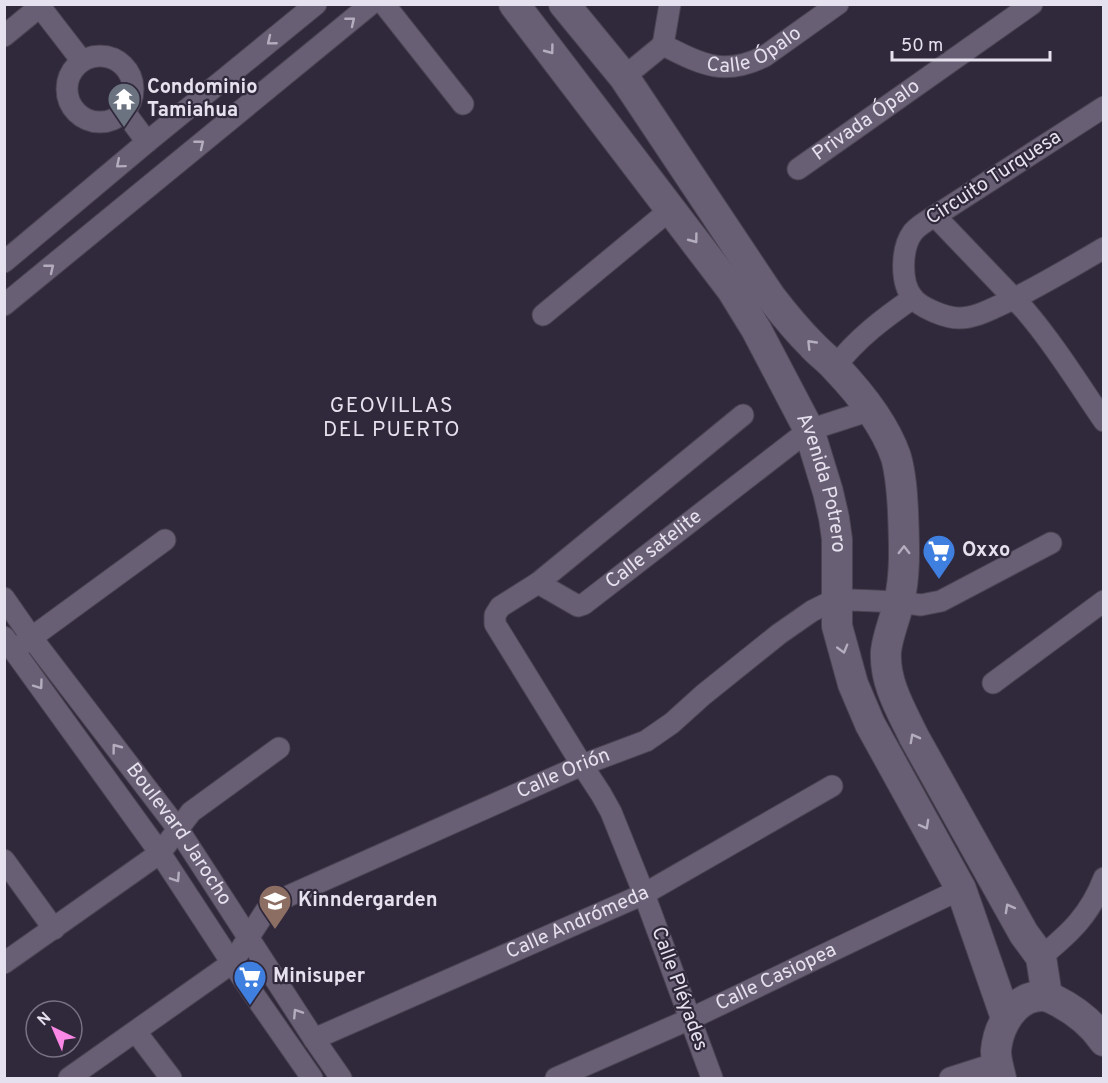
<svg xmlns="http://www.w3.org/2000/svg" width="1108" height="1083" viewBox="0 0 1108 1083" font-family="Overpass,sans-serif">
  <style>
    .lines { fill: none; stroke-linecap: round; stroke-linejoin: round }
    .street-casing { stroke: #494352; stroke-width: 23 }
    .secondary-casing { stroke: #494352; stroke-width: 32 }
    .street { stroke: #685f75; stroke-width: 21 }
    .secondary { stroke: #685f75; stroke-width: 30 }
    .oneway { stroke: #b4adbe }
    .labels { text-anchor: middle; dominant-baseline: central; stroke-width: 4.5; stroke-linejoin: round; paint-order: stroke }
    .street-label { font-size: 20px; fill: #e6e1ee; stroke: #30283b }
    .poi-label { font-size: 20px; font-weight: bold; fill: #e6e1ee; stroke: #30283b; text-anchor: start }
    .neighbourhood-label { font-size: 21px; letter-spacing: 1.5px; fill: #e6e1ee; stroke: #30283b }
  </style>
  <rect width="100%" height="100%" fill="#30283b"/>
  <g class="lines">
    <defs>
      <g id="street">
        <polyline points="38,4 82,61"/>
        <polyline points="384,4 463,104"/>
        <polyline points="4,36 43,4"/>
        <path id="s1" d="M 663,45 C 701,64 724,77 765,56 L 838,4"/>
        <polyline points="663,45 670,4"/>
        <circle cx="100" cy="89" r="33"/>
        <polyline points="624,77 663,45"/>
        <path d="M 1104,107 L 935,216 C 928,220 918,226 913,232 C 901,248 900,283 913,298 C 921,308 946,318 959,318 C 976,318 991,309 1007,302 C 1040,286 1072,267 1104,248"/>
        <polyline points="124,111 147,142"/>
        <path id="s2" d="M 798,169 L 1032,4"/>
        <path d="M 935,216 L 1024,309 C 1054,344 1078,383 1104,421"/>
        <polyline points="4,262 147,142 316,4"/>
        <polyline points="4,305 371,4"/>
        <polyline points="543,315 671,209"/>
        <path d="M 835,367 C 856,339 884,318 913,298"/>
        <path id="s3" d="M 538,583 L 578,606 L 584,604 L 809,430 L 871,410"/>
        <path id="s4" d="M 4,598 L 31,637 L 178,829 L 314,1039 L 341,1078"/>
        <polyline points="4,637 160,853 232,963 312,1078"/>
        <polyline points="20,646 165,540"/>
        <polyline points="993,683 1104,601"/>
        <polyline points="4,860 54,929"/>
        <path d="M 1041,957 C 1070,933 1090,915 1104,878"/>
        <polyline points="4,963 160,853 191,812 279,748"/>
        <polyline points="136,1032 171,1078"/>
        <path id="s5" d="M 314,1039 L 644,894 L 832,786"/>
        <path id="s6" d="M 69,1078 L 232,963 L 265,912 L 275,902 L 582,765 L 646,741 L 672,723 L 703,695 L 779,634 L 812,611 L 828,603 L 852,600 L 899,602 L 921,605 L 941,601 L 1051,543"/>
        <path id="s7" d="M 556,1078 L 690,1019 L 961,889"/>
        <polyline points="712,1078 644,894 611,812 601,794 582,765 495,624 495,615 500,607 538,583 743,415"/>
        <polyline points="950,1078 997,1063"/>
      </g>
      <g id="secondary">
        <path id="s8" d="M 514,4 L 732,290 L 756,329 L 809,430 L 828,492 L 834,518 L 837,539 L 837,626 L 853,684 L 870,724 L 961,889 L 1006,1018"/>
        <path d="M 564,4 L 624,77 L 770,296 C 783,313 797,330 812,345 C 819,353 828,359 835,367 C 859,392 885,425 896,457 C 901,475 902,493 903,511 C 904,542 906,573 899,602 C 895,619 888,634 886,651 C 884,682 901,710 914,737 L 1024,934 L 1041,957 L 1047,996"/>
        <path d="M 1001,1078 C 999,1069 996,1061 996,1051 C 998,1027 1014,996 1042,996 C 1047,996 1051,998 1055,1000 C 1075,1010 1091,1022 1104,1041"/>
      </g>
    </defs>
    <use href="#street" class="street-casing"/>
    <use href="#secondary" class="secondary-casing"/>
    <use href="#street" class="street"/>
    <use href="#secondary" class="secondary"/>
  </g>
  <defs><path id="oneway-chevron" d="M-2-3.5L2.5 0L-2 3.5" fill="none" stroke-width="1.6" stroke-linecap="round" stroke-linejoin="round" transform="scale(1.5)"/></defs>
  <g class="oneway">
    <use href="#oneway-chevron" transform="translate(351 21) rotate(-39)"/>
    <use href="#oneway-chevron" transform="translate(271 41) rotate(141)"/>
    <use href="#oneway-chevron" transform="translate(550 50) rotate(53)"/>
    <use href="#oneway-chevron" transform="translate(200 144) rotate(-39)"/>
    <use href="#oneway-chevron" transform="translate(120 164) rotate(140)"/>
    <use href="#oneway-chevron" transform="translate(694 239) rotate(53)"/>
    <use href="#oneway-chevron" transform="translate(50 268) rotate(-39)"/>
    <use href="#oneway-chevron" transform="translate(811 344) rotate(-134)"/>
    <use href="#oneway-chevron" transform="translate(904 550) rotate(-90)"/>
    <use href="#oneway-chevron" transform="translate(843 649) rotate(74)"/>
    <use href="#oneway-chevron" transform="translate(39 685) rotate(54)"/>
    <use href="#oneway-chevron" transform="translate(914 738) rotate(-118)"/>
    <use href="#oneway-chevron" transform="translate(116 748) rotate(-127)"/>
    <use href="#oneway-chevron" transform="translate(925 825) rotate(61)"/>
    <use href="#oneway-chevron" transform="translate(176 878) rotate(57)"/>
    <use href="#oneway-chevron" transform="translate(1009 908) rotate(-119)"/>
    <use href="#oneway-chevron" transform="translate(297 1013) rotate(-123)"/>
  </g>
  <defs>
    <symbol id="temple-pin" viewBox="-11 -11 22 30"><path d="M0 17L-7.5 6A9.5 9.5 0 1 1 7.5 6Z" fill="#6b7280" stroke="#30283b"/><path d="M0-6L5-2H3V0L6.5 2.5H4V6H1.5V3h-3V6H-4V2.5H-6.5L-3 0V-2H-5Z" fill="#fff"/></symbol>
    <symbol id="supermarket-pin" viewBox="-11 -11 22 30"><path d="M0 17L-7.5 6A9.5 9.5 0 1 1 7.5 6Z" fill="#3f7fe0" stroke="#30283b"/><path d="M-6-5.5h2.5l.6 2H6L4.5 2H-2.5L-4.4-4H-6ZM-1.5 3.2a1.3 1.3 0 1 0 .1 0ZM3 3.2a1.3 1.3 0 1 0 .1 0Z" fill="#fff"/></symbol>
    <symbol id="school-pin" viewBox="-11 -11 22 30"><path d="M0 17L-7.5 6A9.5 9.5 0 1 1 7.5 6Z" fill="#8d6e63" stroke="#30283b"/><path d="M0-5L7-2L0 1L-7-2ZM-4 1L0 2.5L4 1V4Q0 6-4 4Z" fill="#fff"/></symbol>
  </defs>
  <g fill-rule="evenodd">
    <use href="#temple-pin" x="105" y="80" width="38" height="52"/>
    <use href="#supermarket-pin" x="920" y="532" width="38" height="52"/>
    <use href="#school-pin" x="256" y="882" width="38" height="52"/>
    <use href="#supermarket-pin" x="231" y="958" width="38" height="52"/>
  </g>
  <g class="labels">
    <g class="street-label">
      <text stroke="none"><textPath href="#s1" startOffset="99">Calle Ópalo</textPath></text>
      <text stroke="none"><textPath href="#s2" startOffset="84">Privada Ópalo</textPath></text>
      <text transform="translate(994 178) rotate(-33)">Circuito Turquesa</text>
      <text stroke="none"><textPath href="#s8" startOffset="574">Avenida Potrero</textPath></text>
      <text stroke="none"><textPath href="#s3" startOffset="141">Calle satelite</textPath></text>
      <text stroke="none"><textPath href="#s6" startOffset="590">Calle Orión</textPath></text>
      <text stroke="none"><textPath href="#s4" startOffset="294">Boulevard Jarocho</textPath></text>
      <text stroke="none"><textPath href="#s5" startOffset="288">Calle Andrómeda</textPath></text>
      <text stroke="none"><textPath href="#s7" startOffset="242">Calle Casiopea</textPath></text>
      <text transform="translate(679 989) rotate(70)">Calle Pléyades</text>
    </g>
    <g class="poi-label">
      <text x="147" y="88">Condominio<tspan x="147" dy="23">Tamiahua</tspan></text>
      <text x="962" y="551">Oxxo</text>
      <text x="298" y="901">Kinndergarden</text>
      <text x="273" y="977">Minisuper</text>
    </g>
    <g class="neighbourhood-label">
      <text x="392" y="406">GEOVILLAS<tspan x="392" dy="24">DEL PUERTO</tspan></text>
    </g>
  </g>
  <rect width="1108" height="1083" fill="none" stroke="#e6e1ee" stroke-width="12"/>
  <g transform="translate(54 1029) rotate(316)"><circle r="28" fill="#30283b" stroke="#797283" stroke-width="1.5"/>
  <path d="M0-4.5L10 22L0 15L-10 22Z" fill="#fb87e6"/>
  <text y="-9" font-size="16" font-weight="bold" text-anchor="middle" fill="#e6e1ee">N</text>
  </g>
  <path d="M892 51v9h158v-9" fill="none" stroke="#e6e1ee" stroke-width="3"/>
  <text x="901" y="51" font-size="18" fill="#e6e1ee" stroke="#30283b" stroke-width="4.5" paint-order="stroke">50 m</text>
</svg>
